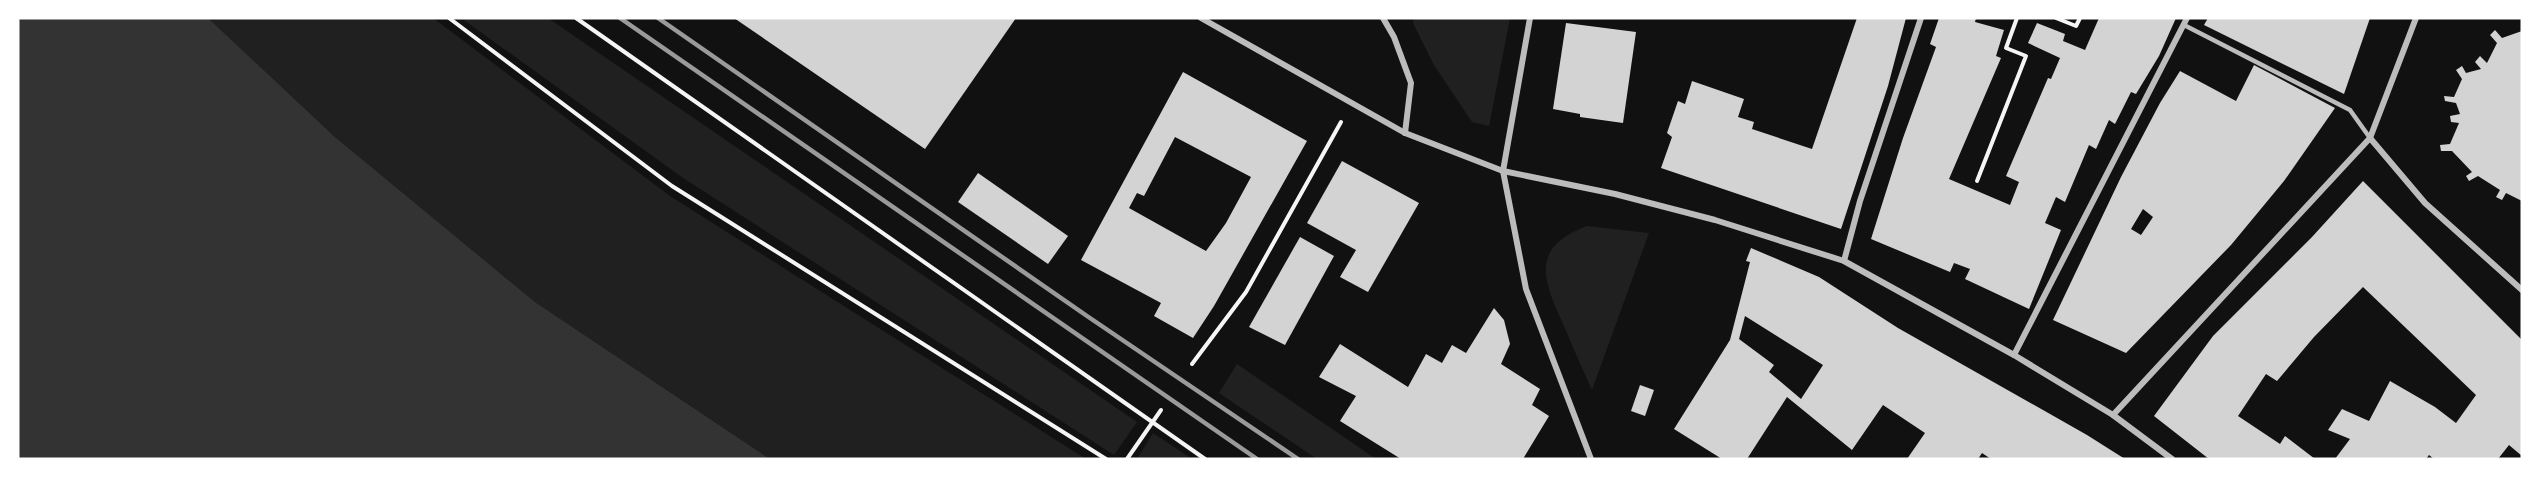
<svg xmlns="http://www.w3.org/2000/svg" width="2540" height="477" viewBox="0 0 2540 477" font-family="'Golos Text',sans-serif">
  <style>
    .green { fill: #202020 }
    .water { fill: #333 }
    .building { fill: #d3d3d3; fill-rule: evenodd }
    .lines { fill: none; stroke-linecap: round; stroke-linejoin: round }
    .path { stroke: #f5f5f5; stroke-width: 4 }
    .service { stroke: #bcbcbc; stroke-width: 4.5 }
    .minor { stroke: #bcbcbc; stroke-width: 6 }
    .rail { stroke: #9a9a9a; stroke-width: 4.5 }
  </style>
  <rect width="100%" height="100%" fill="#111"/>
  <g class="green">
    <polygon points="208,18 433,18 670,196 1086,459 770,459 535,302 335,137"/>
    <polygon points="461,18 548,18 1137,422 1114,455 683,178"/>
    <polygon points="1414,18 1510,18 1489,126 1472,122 1434,65 1413,23"/>
    <path d="M 1587,226 L 1649,233 L 1592,390 C 1582,369 1573,347 1564,326 C 1544,282 1528,248 1587,226 Z"/>
    <polygon points="1237,364 1376,459 1317,459 1219,393"/>
    <polygon points="1153,433 1192,459 1137,459"/>
  </g>
  <polygon class="water" points="18,18 208,18 335,137 535,302 770,459 18,459"/>
  <g class="building">
    <polygon points="734,18 1016,18 925,149"/>
    <polygon points="1857,18 1906,18 1888,86 1841,229 1661,168 1672,137 1667,133 1678,101 1685,104 1692,81 1744,99 1738,117 1754,122 1752,129 1812,149"/>
    <polygon points="1939,18 1976,18 1975,22 2004,30 1996,56 2001,58 1949,179 2010,205 2019,182 2006,176 2048,78 2051,79 2060,58 2028,43 2037,23 2065,34 2063,41 2085,50 2099,18 2176,18 2159,56 2136,94 2131,92 2115,124 2109,120 2096,149 2089,145 2065,202 2056,197 2045,223 2061,230 2029,309 1965,279 1970,269 1954,263 1950,272 1871,239 1903,138 1936,47 1930,44"/>
    <polygon points="2208,18 2370,18 2344,94 2204,25"/>
    <polygon points="1566,23 1636,32 1623,123 1580,117 1580,114 1553,109"/>
    <polygon points="2495,30 2502,38 2522,31 2522,201 2506,193 2502,200 2496,197 2500,190 2478,176 2469,181 2466,176 2472,172 2452,151 2441,151 2440,145 2450,144 2459,123 2451,122 2450,116 2460,114 2456,103 2445,101 2444,96 2454,97 2462,79 2456,70 2462,66 2466,73 2481,69 2475,62 2480,56 2487,63 2497,43 2490,35"/>
    <path d="M 2254,65 L 2335,108 L 2284,181 L 2231,245 L 2126,353 L 2053,320 L 2121,177 L 2160,103 L 2180,71 L 2236,101 ZM 2143,209 L 2153,217 L 2141,235 L 2131,229 Z"/>
    <path d="M 1183,72 L 1307,141 L 1214,306 L 1193,338 L 1154,316 L 1161,303 L 1081,260 ZM 1175,137 L 1251,177 L 1226,223 L 1206,251 L 1129,208 L 1137,193 L 1144,196 Z"/>
    <polygon points="1342,161 1419,203 1368,292 1340,277 1356,250 1307,223"/>
    <polygon points="978,173 1068,236 1048,264 958,202"/>
    <polygon points="2363,181 2522,340 2522,456 2509,445 2498,459 2434,459 2429,455 2426,459 2335,459 2350,439 2328,430 2342,409 2369,421 2390,381 2435,407 2456,423 2476,395 2363,287 2314,337 2277,381 2266,374 2238,416 2280,444 2285,436 2315,459 2209,459 2154,416 2213,336 2312,237"/>
    <polygon points="1300,237 1334,256 1285,345 1249,327"/>
    <path d="M 1751,248 L 1819,277 L 1898,328 L 2087,435 L 2125,459 L 1991,459 L 1982,453 L 1978,459 L 1907,459 L 1925,433 L 1883,405 L 1852,450 L 1787,397 L 1747,459 L 1722,459 L 1674,429 L 1730,340 L 1750,262 L 1746,261 ZM 1745,316 L 1823,365 L 1801,399 L 1769,372 L 1774,365 L 1739,339 Z"/>
    <polygon points="1494,308 1504,320 1510,344 1501,364 1540,389 1532,405 1549,416 1523,459 1401,459 1340,421 1356,396 1319,377 1340,344 1408,387 1426,354 1442,363 1452,345 1466,353"/>
    <polygon points="1640,385 1654,390 1645,416 1631,411"/>
  </g>
  <g class="lines">
    <g class="path">
      <polyline points="449,18 672,186 1106,459"/>
      <polyline points="576,18 1205,459"/>
      <polyline points="2056,18 2076,26 2080,18"/>
      <polyline points="1977,181 2026,56 2006,48 2017,18"/>
      <polyline points="1192,364 1246,292 1341,122"/>
      <polyline points="1127,459 1161,410"/>
    </g>
    <polyline class="service" points="2184,25 2350,110 2370,138"/>
    <g class="minor">
      <polyline points="1201,18 1405,133 1503,171 1615,194 1715,220 1844,261 2014,355 2113,415 2172,459"/>
      <polyline points="1383,18 1394,37 1411,83 1405,133"/>
      <polyline points="1530,18 1503,171 1526,289 1591,459"/>
      <polyline points="2370,138 2425,203 2522,290"/>
      <polyline points="1844,261 1860,201 1921,18"/>
      <polyline points="2014,355 2187,18"/>
      <polyline points="2113,415 2370,138 2416,18"/>
    </g>
    <g class="rail">
      <polyline points="620,18 1257,459"/>
      <polyline points="658,18 1087,316 1298,459"/>
    </g>
  </g>
  <rect width="2540" height="477" fill="none" stroke="#ffffff" stroke-width="39"/>
</svg>
